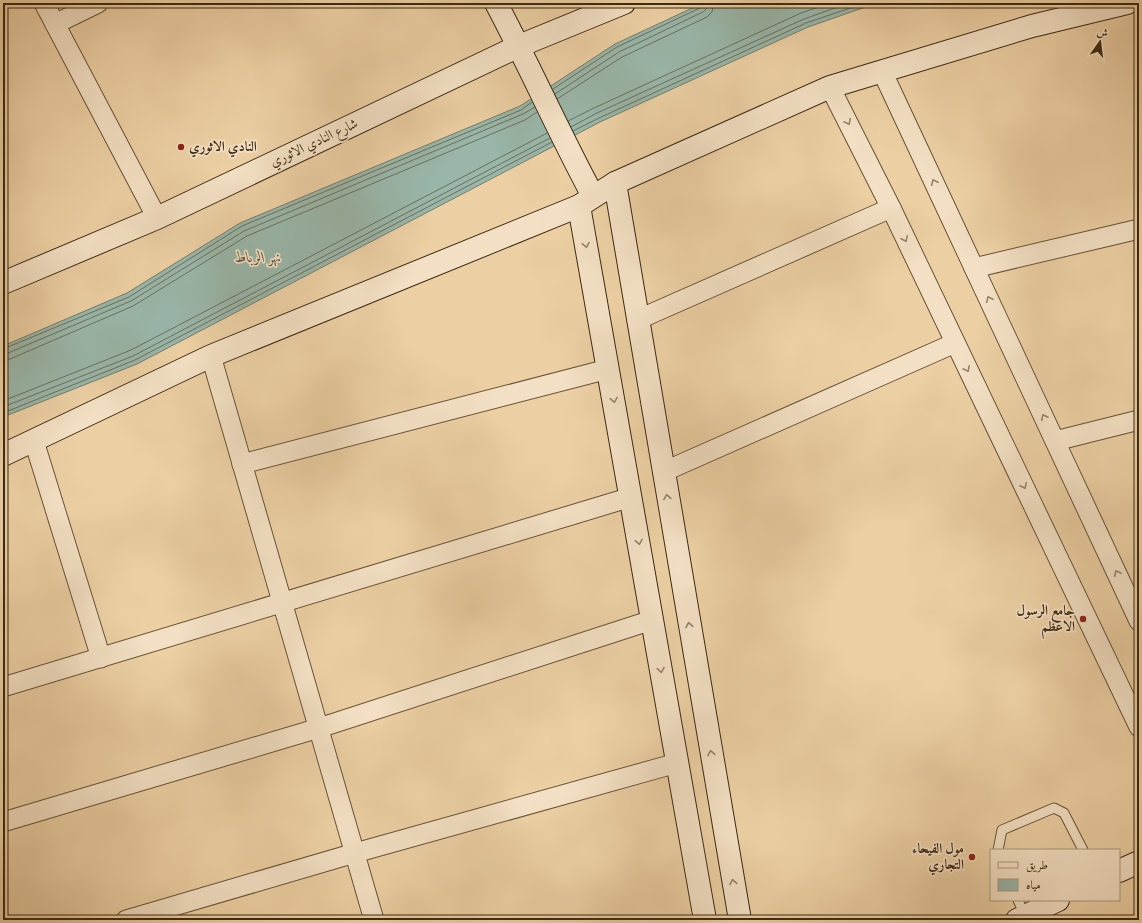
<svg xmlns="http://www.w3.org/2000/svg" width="1142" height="923" viewBox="0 0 1142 923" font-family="'IM FELL DW Pica',Amiri,serif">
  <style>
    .water { fill: #99b6a9; stroke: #747e6d }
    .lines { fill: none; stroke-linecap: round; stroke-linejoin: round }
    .shore { stroke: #6a705e; stroke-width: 1 }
    .lane-casing { stroke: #685337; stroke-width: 11 }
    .street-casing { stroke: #685337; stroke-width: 21 }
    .secondary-casing { stroke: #3c2913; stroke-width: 24 }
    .lane { stroke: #f3e0c4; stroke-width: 9 }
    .street { stroke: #f3e0c4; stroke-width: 19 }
    .secondary { stroke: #f3e0c4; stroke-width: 22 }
    .oneway { stroke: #98846c }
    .poi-dot { fill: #8f2418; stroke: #f3e0c4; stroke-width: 1.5 }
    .labels { text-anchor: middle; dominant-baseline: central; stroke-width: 3.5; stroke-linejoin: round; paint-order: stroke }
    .street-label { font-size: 14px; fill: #3c2913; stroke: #f3e0c4 }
    .poi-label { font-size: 14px; font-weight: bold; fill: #3c2913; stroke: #f3e0c4; text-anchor: end }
    .water-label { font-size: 15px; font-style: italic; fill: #534c38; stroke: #f3e0c4 }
  </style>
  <rect width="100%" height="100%" fill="#ecd0a4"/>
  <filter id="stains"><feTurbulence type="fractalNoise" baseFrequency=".005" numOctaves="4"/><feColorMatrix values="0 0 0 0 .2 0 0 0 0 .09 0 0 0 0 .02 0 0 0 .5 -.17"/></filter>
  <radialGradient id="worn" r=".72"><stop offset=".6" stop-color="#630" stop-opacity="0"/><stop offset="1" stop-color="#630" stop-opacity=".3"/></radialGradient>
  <polygon class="water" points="703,3 877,3 808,27 600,122 137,364 3,417 3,346 127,293 240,223 520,106 615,44"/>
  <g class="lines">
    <g class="shore">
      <polyline points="553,89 617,47 700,8 703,6 703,3"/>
      <polyline points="555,94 619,52 703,12 707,8 708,3"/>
      <polyline points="557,99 622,57 707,17 712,12 714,3"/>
      <polyline points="568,121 594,108 801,13 831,3"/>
      <polyline points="571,127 597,113 804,19 849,3"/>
      <polyline points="573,131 599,118 806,23 865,3"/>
      <polyline points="3,349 129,297 242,226 521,110 532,102"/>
      <polyline points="3,354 8,353 131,301 244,231 523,114 535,107"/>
      <polyline points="3,360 10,359 133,306 247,236 525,120 537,112"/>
      <polyline points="3,401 131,350 547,133"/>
      <polyline points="3,407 133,356 550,138"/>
      <polyline points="3,413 135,360 552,142"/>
    </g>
    <defs>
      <g id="lane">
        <polyline points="998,850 1002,830 1054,808 1064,813 1083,850"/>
        <polyline points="1018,900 1025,916"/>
      </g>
      <g id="street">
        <polyline points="44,3 157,218"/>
        <polyline points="55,24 98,3"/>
        <polyline points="882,71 1139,621"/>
        <polyline points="830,87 891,208 1139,727"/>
        <polyline points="974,268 1139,229"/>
        <polyline points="637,320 891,208"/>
        <polyline points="211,356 374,920"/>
        <polyline points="34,441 101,658"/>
        <polyline points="1055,441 1139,420"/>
        <polyline points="242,464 608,369"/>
        <polyline points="663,472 955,343"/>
        <polyline points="3,687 631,497"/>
        <polyline points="3,822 319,728 652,620"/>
        <polyline points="126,920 355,853 677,763"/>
      </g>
      <g id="secondary">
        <path d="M 496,3 C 530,67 559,133 593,196"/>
        <polyline points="615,183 740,920"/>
        <polyline points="579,206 705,920"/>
        <polyline points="3,283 157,218 519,46 624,3"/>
        <polyline points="3,455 211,356 579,206 615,183 830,87 1032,26 1127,3"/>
        <polyline points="1119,871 1139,862"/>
        <polyline points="1017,920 1058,900"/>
      </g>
    </defs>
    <use href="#lane" class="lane-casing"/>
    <use href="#street" class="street-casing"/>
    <use href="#secondary" class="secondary-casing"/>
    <use href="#lane" class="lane"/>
    <use href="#street" class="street"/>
    <use href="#secondary" class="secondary"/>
  </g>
  <defs><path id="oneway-chevron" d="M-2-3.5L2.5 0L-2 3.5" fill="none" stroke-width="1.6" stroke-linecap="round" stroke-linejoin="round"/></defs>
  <g class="oneway">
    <use href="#oneway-chevron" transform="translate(848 122) rotate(63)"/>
    <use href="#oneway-chevron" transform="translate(934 182) rotate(-115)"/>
    <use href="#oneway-chevron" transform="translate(905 239) rotate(65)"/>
    <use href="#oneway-chevron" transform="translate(586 245) rotate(80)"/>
    <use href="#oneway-chevron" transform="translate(989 299) rotate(-115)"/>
    <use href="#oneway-chevron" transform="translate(967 369) rotate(64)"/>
    <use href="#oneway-chevron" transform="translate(614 400) rotate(80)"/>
    <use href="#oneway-chevron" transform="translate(1044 417) rotate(-115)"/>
    <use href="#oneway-chevron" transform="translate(1024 486) rotate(64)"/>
    <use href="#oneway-chevron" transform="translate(667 497) rotate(-100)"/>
    <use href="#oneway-chevron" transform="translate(639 542) rotate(80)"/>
    <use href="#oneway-chevron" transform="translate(1117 573) rotate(-115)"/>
    <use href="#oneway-chevron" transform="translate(689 625) rotate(-100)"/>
    <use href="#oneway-chevron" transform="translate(661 670) rotate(80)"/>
    <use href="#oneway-chevron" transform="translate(711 753) rotate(-100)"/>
    <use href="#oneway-chevron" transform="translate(733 882) rotate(-100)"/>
  </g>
  <g class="poi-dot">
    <circle cx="181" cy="147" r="4"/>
    <circle cx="1083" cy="619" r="4"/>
    <circle cx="972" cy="857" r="4"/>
  </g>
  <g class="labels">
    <g class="street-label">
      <text transform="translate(314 143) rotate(-25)">شارع النادي الاثوري</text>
    </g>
    <g class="poi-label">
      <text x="189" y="147" text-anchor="start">النادي الاثوري</text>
      <text x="1075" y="611">جامع الرسول<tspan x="1075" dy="16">الاعظم</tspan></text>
      <text x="964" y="849">مول الفيحاء<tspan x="964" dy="16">التجاري</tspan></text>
    </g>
    <g class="water-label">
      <text x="258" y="257">نهر الرباط</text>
    </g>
  </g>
  <rect width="1142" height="923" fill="none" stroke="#ecd0a4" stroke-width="16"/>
  <rect x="4" y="4" width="1134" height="915" fill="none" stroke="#3c2913" stroke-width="2"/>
  <rect x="8" y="8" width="1126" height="907" fill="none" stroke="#3c2913"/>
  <rect x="990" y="849" width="130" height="52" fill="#f3e0c4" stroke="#aa977d"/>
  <rect x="998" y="862" width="20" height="6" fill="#f3e0c4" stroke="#aa977d"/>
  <text x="1026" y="869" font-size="12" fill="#3c2913">طريق</text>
  <rect x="998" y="879" width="20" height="12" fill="#99b6a9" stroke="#aa977d"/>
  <text x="1026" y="889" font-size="12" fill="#3c2913">مياه</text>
  <g transform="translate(1100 42) rotate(14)" stroke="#f3e0c4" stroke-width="3" paint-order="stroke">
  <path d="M0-3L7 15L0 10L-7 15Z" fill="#3c2913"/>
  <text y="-6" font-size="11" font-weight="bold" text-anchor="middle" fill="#3c2913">ش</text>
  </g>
  <rect width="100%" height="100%" filter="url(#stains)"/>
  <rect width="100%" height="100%" fill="url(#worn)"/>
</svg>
